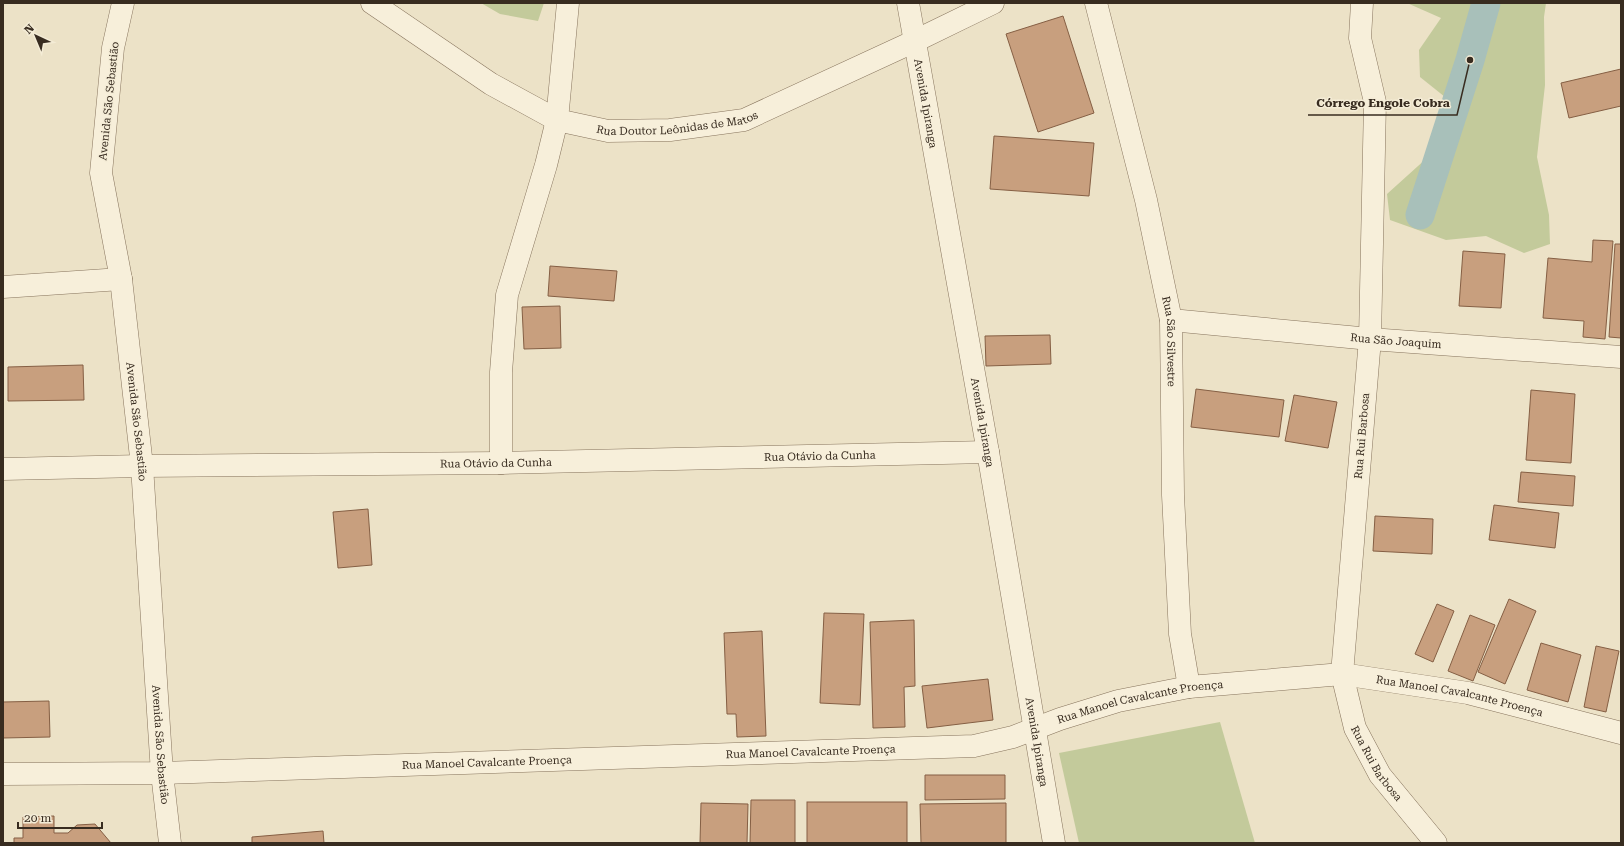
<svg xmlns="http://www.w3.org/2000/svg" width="1624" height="846" viewBox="0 0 1624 846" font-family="'Roboto Serif',serif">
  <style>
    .green { fill: #c3ca9b }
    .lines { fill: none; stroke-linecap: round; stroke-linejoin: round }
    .canal { stroke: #a8c0ba; stroke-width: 29 }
    .building { fill: #c89f7e; stroke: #855f44 }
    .minor-casing { stroke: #87745d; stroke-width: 23 }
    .tertiary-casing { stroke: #87745d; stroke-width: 23 }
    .minor { stroke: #f7efda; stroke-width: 22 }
    .tertiary { stroke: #f7efda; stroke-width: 22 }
    .labels { text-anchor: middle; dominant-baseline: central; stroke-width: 3; stroke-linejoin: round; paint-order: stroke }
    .street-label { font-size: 11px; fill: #382c20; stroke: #f4ecd6 }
    .leader { fill: none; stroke: #382c20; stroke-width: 1.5 }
    .callout-dot { fill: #382c20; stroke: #f4ecd6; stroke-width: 1.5 }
    .callout-label { font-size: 12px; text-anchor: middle; font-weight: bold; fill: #382c20; stroke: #f4ecd6; stroke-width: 3; stroke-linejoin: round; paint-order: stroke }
  </style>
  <rect width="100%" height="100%" fill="#ece2c7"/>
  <g class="green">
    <polygon points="481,3 544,3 538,21 500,14"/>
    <polygon points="1407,3 1546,3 1544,17 1545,85 1537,157 1549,215 1550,244 1524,253 1486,236 1446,240 1390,220 1387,194 1428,157 1445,97 1420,77 1419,50 1441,18"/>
    <polygon points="1220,722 1255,843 1079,843 1059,753"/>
  </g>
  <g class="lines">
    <polyline class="canal" points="1420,215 1470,60 1486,3"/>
  </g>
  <g class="building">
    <polygon points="1063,16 1094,113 1038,132 1006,34"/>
    <polygon points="1621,69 1621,106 1569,118 1561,83"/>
    <polygon points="994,136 1094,143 1089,196 990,189"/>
    <polygon points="1593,240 1613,241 1605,339 1583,337 1584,321 1543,318 1548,258 1592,262"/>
    <polygon points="1615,244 1621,244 1621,338 1609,337"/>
    <polygon points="1463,251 1505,254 1501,308 1459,306"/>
    <polygon points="550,266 617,271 614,301 548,296"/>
    <polygon points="560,306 561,348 524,349 522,307"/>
    <polygon points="1050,335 1051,364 986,366 985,336"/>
    <polygon points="83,365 84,400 8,401 8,367"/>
    <polygon points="1196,389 1284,400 1279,437 1191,427"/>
    <polygon points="1531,390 1575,394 1571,463 1526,460"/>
    <polygon points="1294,395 1337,402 1328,448 1285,441"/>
    <polygon points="1521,472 1575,476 1573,506 1518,502"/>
    <polygon points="1494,505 1559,513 1555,548 1489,540"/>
    <polygon points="368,509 372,565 338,568 333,512"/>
    <polygon points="1375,516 1433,519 1432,554 1373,551"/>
    <polygon points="1509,599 1536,611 1505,684 1478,672"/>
    <polygon points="1437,604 1454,611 1433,662 1415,654"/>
    <polygon points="824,613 864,614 860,705 820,703"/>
    <polygon points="1470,615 1495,625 1473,681 1448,671"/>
    <polygon points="914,620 915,686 904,687 905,727 873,728 870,622"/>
    <polygon points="762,631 766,736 737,737 736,714 727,714 724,633"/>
    <polygon points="1541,643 1581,655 1568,702 1527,690"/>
    <polygon points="1596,646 1619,651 1606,712 1584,707"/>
    <polygon points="988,679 993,720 927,728 922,686"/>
    <polygon points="49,701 50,737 3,738 3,702"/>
    <polygon points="925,775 1005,775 1005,799 925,800"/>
    <polygon points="751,800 795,800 795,843 750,843"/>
    <rect x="807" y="802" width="100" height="41"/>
    <polygon points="701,803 748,804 747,843 700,843"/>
    <polygon points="1006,803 1006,843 921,843 920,804"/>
    <polygon points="54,816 54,833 68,833 77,825 95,824 111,843 14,843 14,838 23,838 23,817"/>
    <polygon points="323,831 324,843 252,843 252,837"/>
  </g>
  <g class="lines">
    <defs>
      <g id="minor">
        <path id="s1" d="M 372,3 L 491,84 L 557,120 L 608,131 L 670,130 L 744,120 L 915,41 L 993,3"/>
        <path id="s2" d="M 1096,3 L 1146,200 L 1171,320 L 1173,495 L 1180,634 L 1189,687"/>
        <path id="s3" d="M 1362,3 L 1360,38 L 1375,102 L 1370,339 L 1342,674 L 1355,728 L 1380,775 L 1436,843"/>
        <polyline points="3,287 121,279"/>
        <path id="s4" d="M 1171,320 L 1370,339 L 1621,357"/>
        <polyline points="501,463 501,372 507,295 546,165 557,120 568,3"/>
        <path id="s5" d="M 3,469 L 142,466 L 501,463 L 988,452"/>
        <path id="s6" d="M 3,774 L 162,773 L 974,746 L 1013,737 L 1060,719 L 1118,701 L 1189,687 L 1342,674 L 1468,693 L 1621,733"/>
      </g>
      <g id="tertiary">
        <path id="s7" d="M 123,3 L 113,48 L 101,173 L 121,279 L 142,466 L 162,773 L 170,843"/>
        <path id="s8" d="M 908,3 L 988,452 L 1054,843"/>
      </g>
    </defs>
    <use href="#minor" class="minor-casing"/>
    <use href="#tertiary" class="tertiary-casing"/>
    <use href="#minor" class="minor"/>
    <use href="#tertiary" class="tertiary"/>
  </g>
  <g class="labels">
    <g class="street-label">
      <text transform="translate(109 101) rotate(-84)">Avenida São Sebastião</text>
      <text stroke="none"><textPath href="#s8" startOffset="102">Avenida Ipiranga</textPath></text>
      <text stroke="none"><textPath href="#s1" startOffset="341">Rua Doutor Leônidas de Matos</textPath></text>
      <text stroke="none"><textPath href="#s2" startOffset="347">Rua São Silvestre</textPath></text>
      <text stroke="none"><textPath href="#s4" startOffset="226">Rua São Joaquim</textPath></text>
      <text stroke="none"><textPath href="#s7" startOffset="423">Avenida São Sebastião</textPath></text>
      <text stroke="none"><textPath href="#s8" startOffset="426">Avenida Ipiranga</textPath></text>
      <text transform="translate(1362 436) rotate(-85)">Rua Rui Barbosa</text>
      <text stroke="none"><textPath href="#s5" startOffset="817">Rua Otávio da Cunha</textPath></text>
      <text stroke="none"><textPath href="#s5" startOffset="493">Rua Otávio da Cunha</textPath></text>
      <text stroke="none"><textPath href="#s6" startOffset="1468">Rua Manoel Cavalcante Proença</textPath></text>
      <text stroke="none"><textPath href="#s6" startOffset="1144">Rua Manoel Cavalcante Proença</textPath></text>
      <text stroke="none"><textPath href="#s8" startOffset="750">Avenida Ipiranga</textPath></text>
      <text stroke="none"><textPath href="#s7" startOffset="747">Avenida São Sebastião</textPath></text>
      <text stroke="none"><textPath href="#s6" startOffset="808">Rua Manoel Cavalcante Proença</textPath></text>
      <text stroke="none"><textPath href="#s6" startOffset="484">Rua Manoel Cavalcante Proença</textPath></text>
      <text stroke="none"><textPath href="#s3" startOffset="771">Rua Rui Barbosa</textPath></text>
    </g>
  </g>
  <path class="leader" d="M1470 60L1457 115H1308"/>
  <circle class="callout-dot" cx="1470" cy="60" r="4"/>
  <g class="callout-label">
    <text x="1383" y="107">Córrego Engole Cobra</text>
  </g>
  <rect width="1624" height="846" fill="none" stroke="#382c20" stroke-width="8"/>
  <g transform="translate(36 36) rotate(316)" stroke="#f4ecd6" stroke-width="3" paint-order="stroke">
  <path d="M0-3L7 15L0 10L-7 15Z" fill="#382c20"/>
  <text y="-6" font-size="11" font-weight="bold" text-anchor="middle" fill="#382c20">N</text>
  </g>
  <path d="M18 822v6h84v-6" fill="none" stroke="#382c20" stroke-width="2"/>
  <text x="24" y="822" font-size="12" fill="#382c20" stroke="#f4ecd6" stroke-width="3" paint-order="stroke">20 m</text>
</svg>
